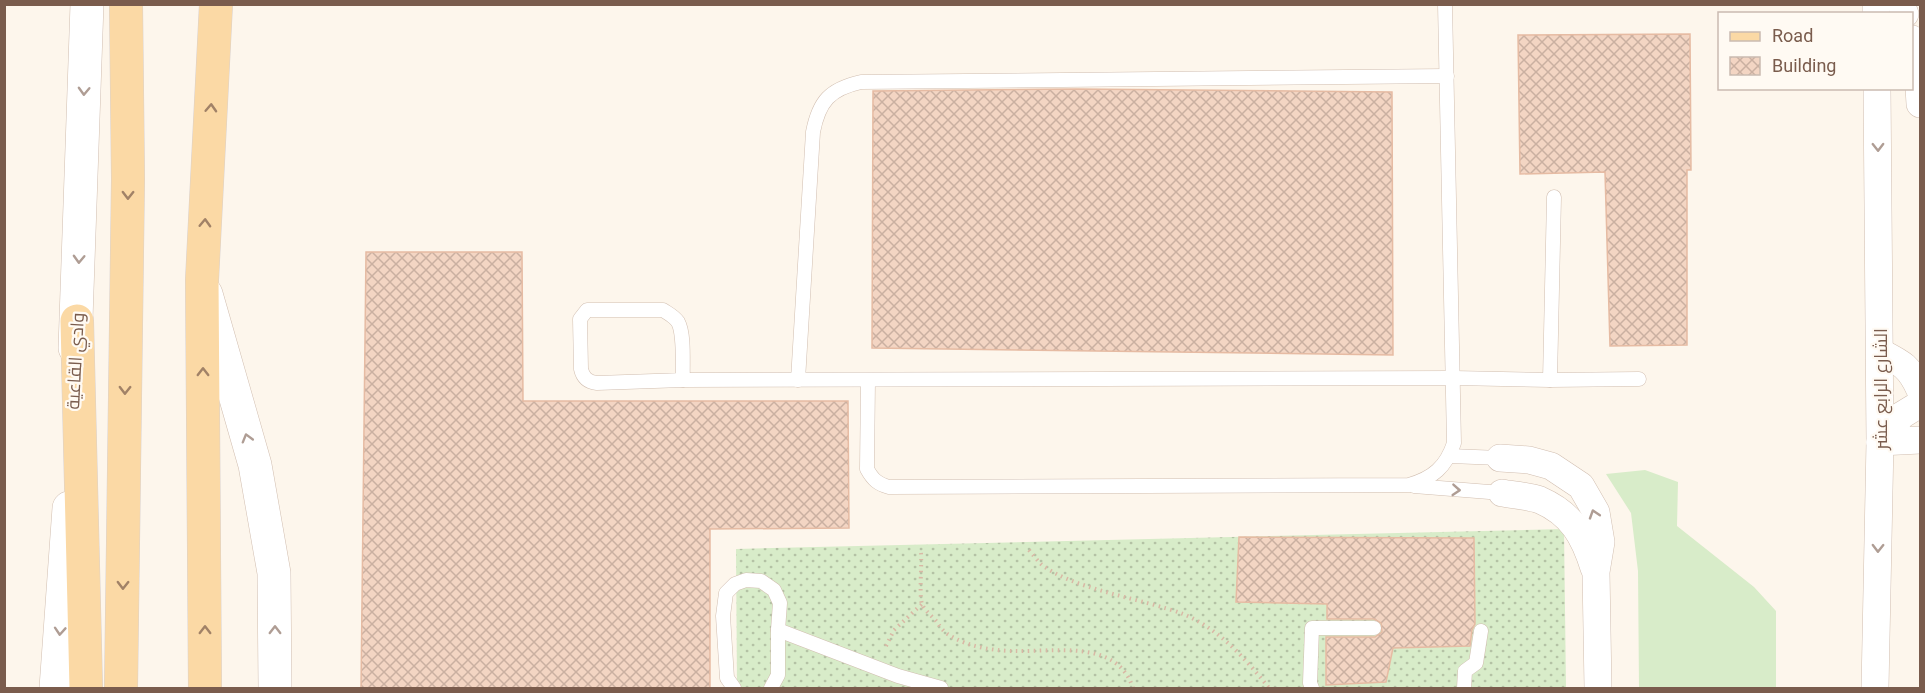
<svg xmlns="http://www.w3.org/2000/svg" width="1925" height="693" viewBox="0 0 1925 693" font-family="Roboto,Cairo,sans-serif">
  <style>
    .grass { fill: #d8ecc9 }
    .garden { fill: url(#garden-dots) }
    .building { fill: url(#building-cross-hatch); stroke: #e6bba3; stroke-width: 1.5 }
    .lines { fill: none; stroke-linecap: round; stroke-linejoin: round }
    .service-casing { stroke: #d1beb0; stroke-width: 15 }
    .minor-casing { stroke: #d1beb0; stroke-width: 28 }
    .tertiary-casing { stroke: #d1beb0; stroke-width: 34 }
    .primary-casing { stroke: #dad1cd; stroke-width: 34 }
    .path { stroke: #d9b8a5; stroke-width: 4; stroke-dasharray: 1.5 4.5; stroke-linecap: butt }
    .service { stroke: #fff; stroke-width: 14 }
    .minor { stroke: #fff; stroke-width: 27 }
    .tertiary { stroke: #fff; stroke-width: 33 }
    .primary { stroke: #fbd9a5; stroke-width: 33 }
    .oneway { stroke: #af9d94 }
    .oneway2 { stroke: #a18267 }
    .labels { text-anchor: middle; dominant-baseline: central; stroke-width: 4.5; stroke-linejoin: round; paint-order: stroke }
    .street-label { font-size: 18px; fill: #7a5c4d; stroke: #fffaf3 }
  </style>
  <defs>
    <pattern id="garden-dots" width="8" height="8" patternUnits="userSpaceOnUse" patternTransform="scale(1.5)"><rect width="8" height="8" fill="#d8ecc9"/><path d="M2 2h.1M6 6h.1" fill="none" stroke="#b4c2a5" stroke-width="1.8" stroke-linecap="round"/></pattern>
    <pattern id="building-cross-hatch" width="8" height="8" patternUnits="userSpaceOnUse" patternTransform="scale(1.5)"><rect width="8" height="8" fill="#f3d5c3"/><path d="M0 0l8 8M0 8l8-8" fill="none" stroke="#cab0a1"/></pattern>
  </defs>
  <rect width="100%" height="100%" fill="#fdf6ec"/>
  <polygon class="grass" points="1645,470 1678,482 1677,526 1754,587 1776,611 1776,688 1639,688 1638,571 1631,513 1606,474"/>
  <polygon class="garden" points="1564,529 1566,688 737,688 736,549"/>
  <g class="building">
    <polygon points="1690,34 1691,170 1687,170 1687,345 1610,346 1605,172 1520,174 1518,35"/>
    <polygon points="1077,89 1392,92 1393,355 872,348 873,91"/>
    <polygon points="366,252 522,252 523,401 848,401 849,528 710,529 710,688 361,688"/>
    <polygon points="1239,537 1474,538 1475,624 1472,630 1470,646 1393,648 1386,682 1326,685 1326,637 1375,637 1382,632 1381,623 1374,619 1327,619 1327,604 1236,602"/>
  </g>
  <g class="lines">
    <defs>
      <g id="service">
        <path d="M 587,310 L 663,310 C 669,314 674,316 678,322 C 685,335 682,365 683,380 L 597,383 C 588,382 583,378 581,369 L 580,319 Z"/>
        <polyline points="683,380 1454,378 1550,380 1639,379"/>
        <path d="M 798,380 L 813,132 C 819,101 830,89 861,82 L 1447,76"/>
        <path d="M 868,380 L 867,469 C 873,480 878,484 889,487 L 1409,485 C 1433,478 1446,467 1454,443 L 1445,4"/>
        <polyline points="1550,380 1554,197"/>
        <polyline points="1450,456 1500,458"/>
        <polyline points="1414,486 1502,493"/>
        <polyline points="778,630 898,676 941,688"/>
        <polyline points="734,688 727,678 723,616 726,593 735,584 746,580 761,581 774,590 780,603 778,630 778,675 771,688"/>
        <polyline points="1312,688 1310,683 1312,628 1374,628"/>
        <polyline points="1464,688 1465,671 1476,663 1481,631"/>
      </g>
      <g id="minor">
        <polyline points="1876,4 1876,14"/>
        <polyline points="1901,4 1905,14"/>
        <polyline points="1912,39 1918,71 1920,104"/>
        <path d="M 1880,352 C 1902,363 1910,367 1920,390"/>
        <polyline points="1880,442 1902,415 1920,404"/>
        <polyline points="1880,442 1920,440"/>
        <polyline points="1500,458 1529,460 1551,466 1581,486 1596,512 1601,542 1596,572 1598,688"/>
        <path d="M 1502,493 C 1514,495 1529,496 1540,500 C 1572,514 1584,536 1594,568"/>
        <polyline points="1875,688 1880,442 1877,88"/>
      </g>
      <g id="tertiary">
        <polyline points="206,294 255,465 274,573 275,688"/>
        <polyline points="75,348 87,4"/>
        <polyline points="56,688 69,508"/>
      </g>
      <g id="primary">
        <polyline points="77,321 86,688"/>
        <polyline points="121,688 128,179 126,4"/>
        <polyline points="205,688 202,280 216,4"/>
      </g>
    </defs>
    <use href="#service" class="service-casing"/>
    <use href="#minor" class="minor-casing"/>
    <use href="#tertiary" class="tertiary-casing"/>
    <use href="#primary" class="primary-casing"/>
    <g class="path">
      <path d="M 1029,550 C 1033,555 1037,560 1041,564 C 1071,589 1144,599 1183,614 C 1218,628 1246,659 1269,688"/>
      <path d="M 921,553 C 922,564 919,596 922,604 C 924,610 933,617 937,622 C 940,627 944,632 949,635 C 968,647 994,651 1016,651 C 1056,652 1117,639 1133,688"/>
      <polyline points="886,646 894,630 922,604"/>
    </g>
    <use href="#service" class="service"/>
    <use href="#minor" class="minor"/>
    <use href="#tertiary" class="tertiary"/>
    <use href="#primary" class="primary"/>
  </g>
  <defs><path id="oneway-chevron" d="M-2-3.5L2.5 0L-2 3.5" fill="none" stroke-width="1.6" stroke-linecap="round" stroke-linejoin="round" transform="scale(1.5)"/></defs>
  <g class="oneway">
    <use href="#oneway-chevron" transform="translate(84 91) rotate(92)"/>
    <use href="#oneway-chevron" transform="translate(1878 147) rotate(89)"/>
    <use href="#oneway-chevron" transform="translate(79 259) rotate(92)"/>
    <use href="#oneway-chevron" transform="translate(247 438) rotate(-106)"/>
    <use href="#oneway-chevron" transform="translate(1456 490) rotate(4)"/>
    <use href="#oneway-chevron" transform="translate(1594 514) rotate(-108)"/>
    <use href="#oneway-chevron" transform="translate(1878 548) rotate(91)"/>
    <use href="#oneway-chevron" transform="translate(275 630) rotate(-90)"/>
    <use href="#oneway-chevron" transform="translate(60 631) rotate(94)"/>
  </g>
  <g class="oneway2">
    <use href="#oneway-chevron" transform="translate(211 108) rotate(-87)"/>
    <use href="#oneway-chevron" transform="translate(128 195) rotate(91)"/>
    <use href="#oneway-chevron" transform="translate(205 223) rotate(-88)"/>
    <use href="#oneway-chevron" transform="translate(203 372) rotate(-90)"/>
    <use href="#oneway-chevron" transform="translate(125 390) rotate(91)"/>
    <use href="#oneway-chevron" transform="translate(123 585) rotate(91)"/>
    <use href="#oneway-chevron" transform="translate(205 630) rotate(-90)"/>
  </g>
  <g class="labels">
    <g class="street-label">
      <text transform="translate(75 361) rotate(-87)">وادي القاعية</text>
      <text transform="translate(1880 389) rotate(-90)">الشارع الرابع عشر</text>
    </g>
  </g>
  <rect width="1925" height="693" fill="none" stroke="#7a5c4d" stroke-width="12"/>
  <rect x="1718" y="12" width="195" height="78" fill="#fffaf3" stroke="#cabbb1" stroke-width="1.5"/>
  <rect x="1730" y="32" width="30" height="9" fill="#fbd9a5" stroke="#cabbb1" stroke-width="1.5"/>
  <text x="1772" y="42" font-size="18" fill="#7a5c4d">Road</text>
  <rect x="1730" y="57" width="30" height="18" fill="url(#building-cross-hatch)" stroke="#cabbb1" stroke-width="1.5"/>
  <text x="1772" y="72" font-size="18" fill="#7a5c4d">Building</text>
</svg>
